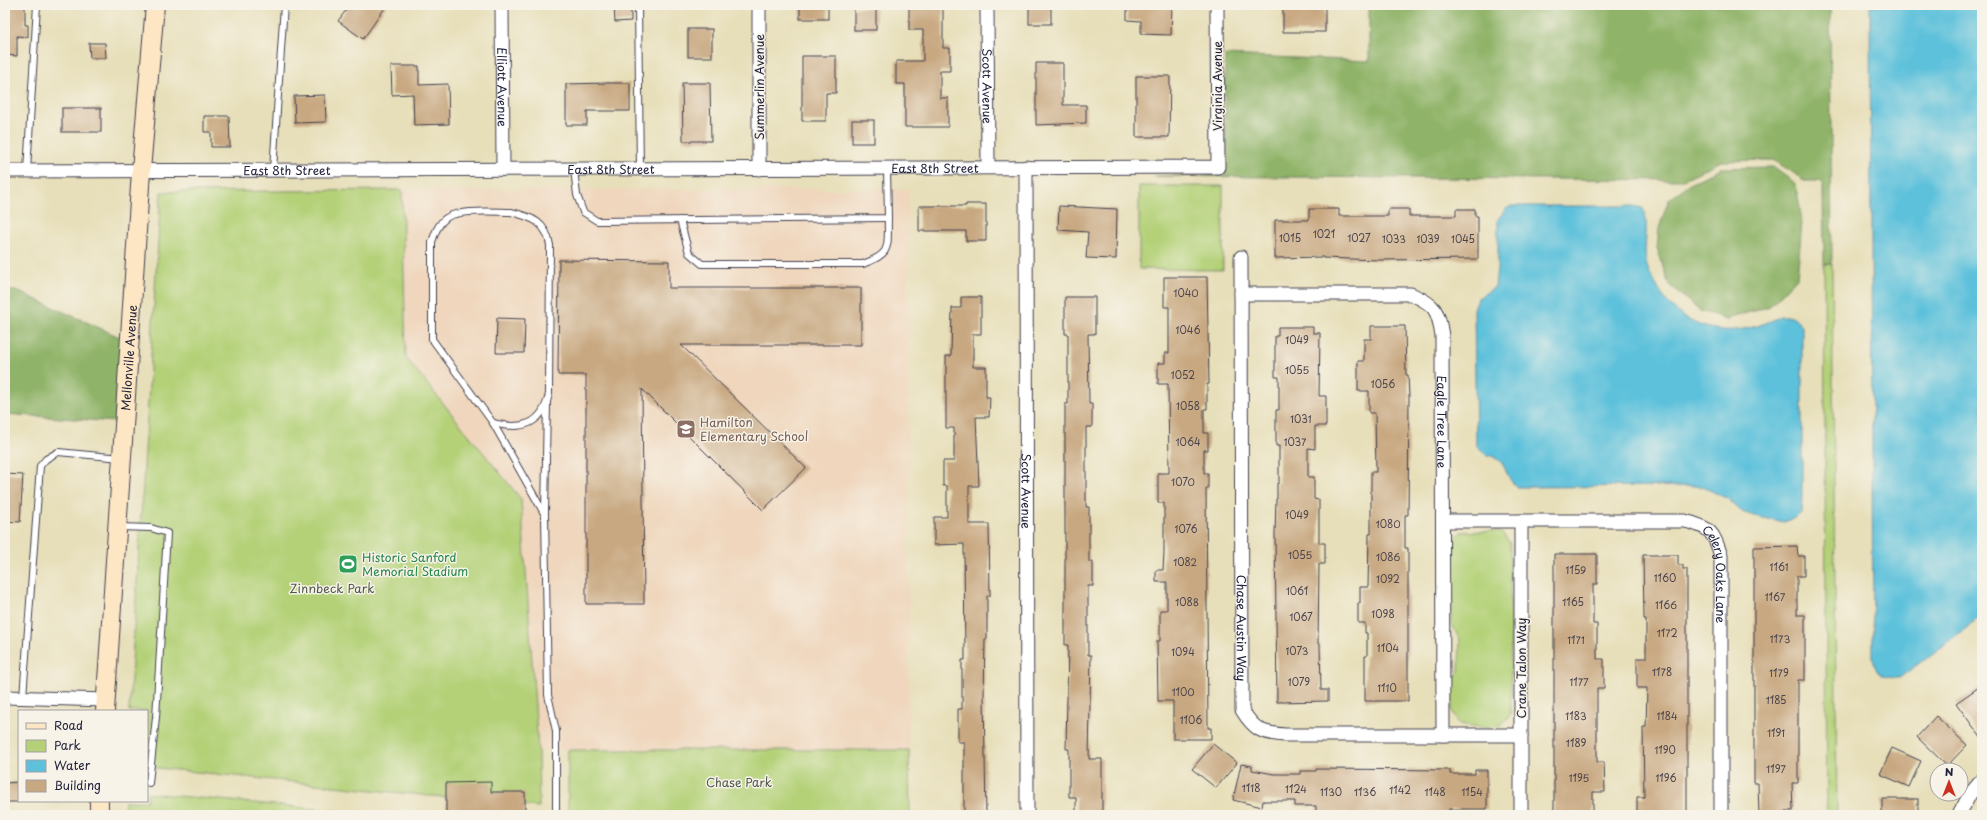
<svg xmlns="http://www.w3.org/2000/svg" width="1987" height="820" viewBox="0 0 1987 820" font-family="'Playpen Sans',sans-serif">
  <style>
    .built { fill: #efd6bc }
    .green { fill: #b4d178; stroke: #6b7a5a }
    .forest { fill: #8fb368; stroke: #586a52 }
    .water { fill: #5dc1db; stroke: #40728b }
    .building { fill: #c8a881 }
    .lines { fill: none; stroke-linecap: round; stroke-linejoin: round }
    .lane-casing { stroke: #403e4e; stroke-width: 8 }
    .street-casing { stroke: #403e4e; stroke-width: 15 }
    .secondary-casing { stroke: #403e4e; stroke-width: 20 }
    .lane { stroke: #fff; stroke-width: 6 }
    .street { stroke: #fff; stroke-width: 13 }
    .secondary { stroke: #fce6c4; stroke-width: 18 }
    .labels { text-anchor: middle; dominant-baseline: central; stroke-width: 3; stroke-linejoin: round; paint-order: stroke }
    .number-label { font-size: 10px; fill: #4c444c }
    .street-label { font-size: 12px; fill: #22223b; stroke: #f7f3e8 }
    .education-label { font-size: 12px; fill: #785e54; stroke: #f7f3e8; text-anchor: start }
    .leisure-label { font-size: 12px; fill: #27864d; stroke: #f7f3e8; text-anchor: start }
    .park-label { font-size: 12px; fill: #4e574d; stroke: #f7f3e8 }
  </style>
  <rect width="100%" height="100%" fill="#f7f3e8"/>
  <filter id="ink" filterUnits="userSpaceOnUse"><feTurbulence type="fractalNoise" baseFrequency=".025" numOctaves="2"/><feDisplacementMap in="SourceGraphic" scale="8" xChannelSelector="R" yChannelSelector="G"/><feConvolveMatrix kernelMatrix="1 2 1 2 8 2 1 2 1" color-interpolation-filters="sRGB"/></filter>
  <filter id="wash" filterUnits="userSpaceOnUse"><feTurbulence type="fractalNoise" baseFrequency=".012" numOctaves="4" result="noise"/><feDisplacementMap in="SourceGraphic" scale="16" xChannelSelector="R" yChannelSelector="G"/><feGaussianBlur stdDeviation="0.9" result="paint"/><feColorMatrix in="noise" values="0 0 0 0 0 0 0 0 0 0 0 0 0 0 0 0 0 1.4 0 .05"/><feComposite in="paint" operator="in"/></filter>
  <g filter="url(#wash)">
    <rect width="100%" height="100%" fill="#e7dfb9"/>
    <polygon class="built" points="908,189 909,750 538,750 521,499 406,358 402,190"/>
    <g class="green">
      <polygon points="1139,186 1223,186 1223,270 1139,269"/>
      <polygon points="402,190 406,358 521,499 538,750 539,807 147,767 147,711 129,711 161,192"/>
      <polygon points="1824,264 1832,264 1837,815 1827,815"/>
      <path d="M 1497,531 L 1502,533 L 1510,543 L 1511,713 C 1508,718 1505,722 1500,725 C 1491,729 1467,726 1458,723 L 1452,711 L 1452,685 L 1459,671 L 1460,639 L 1451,624 L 1452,545 L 1454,539 L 1461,532 Z"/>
      <polygon points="568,750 909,750 910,815 568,815"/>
      <polygon points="147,793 380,815 124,815 125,801 147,801"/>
    </g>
    <g class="forest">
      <polygon points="1369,5 1830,5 1832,264 1824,264 1823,184 1819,181 1803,181 1800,177 1773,160 1721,161 1682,180 1154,176 1225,175 1225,55 1369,61"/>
      <polygon points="1773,167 1796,184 1802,222 1797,278 1770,306 1727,319 1700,311 1669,285 1657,248 1659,228 1669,199 1691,183 1721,168"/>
      <polygon points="5,291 17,291 122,338 117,422 5,414"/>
    </g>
    <g class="water">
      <path d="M 1870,5 L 1982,5 L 1982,615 L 1958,635 L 1899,678 C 1881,677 1876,676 1873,657 Z"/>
      <path d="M 1511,206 L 1634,206 L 1643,208 C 1650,225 1643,244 1646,262 C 1648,272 1654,281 1659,290 C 1686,335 1737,340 1781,316 C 1788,315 1799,319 1802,326 L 1802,512 L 1795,518 L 1784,522 L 1754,516 L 1742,512 L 1728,499 L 1701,486 L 1517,487 C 1503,476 1509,462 1490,455 L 1488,457 L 1476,445 L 1474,309 L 1478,298 L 1495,287 L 1498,258 L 1498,219 L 1506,209 Z"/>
    </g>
    <g id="blocks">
      <g class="building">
        <polygon points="5,5 25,5 25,25 28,25 28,37 17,36 17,56 5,55"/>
        <polygon points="350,5 387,5 363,39 338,21"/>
        <polygon points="631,5 631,21 615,22 614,6"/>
        <rect x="800" y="5" width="28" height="14"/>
        <polygon points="909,5 943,5 943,48 950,48 950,71 940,71 940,98 948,98 948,127 905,127 905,84 896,84 896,61 923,61 923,30 909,30"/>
        <rect x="1029" y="5" width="22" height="19"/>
        <polygon points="1127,5 1172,5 1171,35 1141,34 1141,21 1127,20"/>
        <rect x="1283" y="5" width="42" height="27"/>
        <rect x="854" y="8" width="22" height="22"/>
        <rect x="688" y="29" width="24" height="28"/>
        <polygon points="89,43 105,43 106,58 90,58"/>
        <polygon points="802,56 836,56 836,93 826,93 826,121 802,121"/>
        <polygon points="1036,63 1063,63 1063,105 1086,105 1086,123 1036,125"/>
        <polygon points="391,66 419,66 419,85 448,84 449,124 414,125 413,94 392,95"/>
        <polygon points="1136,76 1170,76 1169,137 1136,137"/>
        <polygon points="608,83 630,83 630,111 587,111 587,125 566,125 566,84"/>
        <polygon points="682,83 710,83 711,141 683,141"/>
        <polygon points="325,95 326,122 295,123 294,96"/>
        <rect x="62" y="108" width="39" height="24"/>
        <polygon points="204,116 229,116 230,147 211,147 211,132 204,132"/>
        <rect x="852" y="120" width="22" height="23"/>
        <polygon points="966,204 986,204 986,241 966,241 966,231 919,231 919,206 966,206"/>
        <polygon points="1059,206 1117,209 1116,259 1086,258 1088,232 1058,230"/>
        <polygon points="1309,209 1339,209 1339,216 1388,216 1388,209 1409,209 1409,216 1456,216 1456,209 1475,209 1475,216 1478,216 1478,259 1379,260 1323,258 1323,257 1275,258 1275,220 1309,220"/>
        <polygon points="559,260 669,261 669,288 861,288 861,345 681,345 806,468 763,510 642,389 644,604 586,604 586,375 558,375"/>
        <polygon points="1164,277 1207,277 1209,384 1207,384 1207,409 1204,409 1204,433 1208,433 1208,450 1204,450 1204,473 1208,473 1208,489 1206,489 1208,728 1211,728 1211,739 1173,739 1173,701 1158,701 1157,641 1160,641 1160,610 1167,610 1167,582 1156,582 1156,570 1163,570 1164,552 1164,503 1158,503 1158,473 1169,473 1168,384 1158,384 1158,363 1165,363 1165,353 1169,353 1169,307 1164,307"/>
        <polygon points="961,297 981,297 981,334 973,334 973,367 986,367 986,397 990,397 989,417 976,417 979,486 969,486 969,524 989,524 990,596 987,596 987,639 985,639 984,697 986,815 964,815 964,742 958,742 958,709 962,709 962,660 965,660 964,544 934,545 934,517 947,517 947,486 943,486 943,461 954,461 954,428 946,428 946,356 951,356 952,308 961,308"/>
        <polygon points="1065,297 1095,297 1095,334 1088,334 1089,404 1092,404 1092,427 1086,427 1086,507 1089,507 1089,562 1093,562 1093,586 1088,586 1088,655 1091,655 1089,759 1102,759 1102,815 1076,815 1076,797 1069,797 1069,749 1066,749 1068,645 1065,645 1065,404 1068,404 1068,334 1065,334"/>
        <polygon points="497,318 525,319 524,353 496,353"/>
        <polygon points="1371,326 1405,326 1406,375 1408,375 1409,396 1408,515 1405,515 1405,548 1408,548 1408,701 1365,701 1365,656 1367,656 1367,633 1365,633 1365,623 1358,623 1358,603 1360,603 1360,587 1368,587 1369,534 1371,534 1371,472 1376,472 1375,413 1369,413 1369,391 1358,391 1358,361 1364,361 1364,339 1371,339"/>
        <polygon points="1278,327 1313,327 1313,333 1320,333 1319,396 1326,396 1326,426 1315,426 1315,449 1308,448 1308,477 1314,477 1314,499 1319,500 1319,543 1325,543 1325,564 1319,564 1318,644 1320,644 1321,690 1328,690 1328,701 1277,702 1275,533 1276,499 1277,499 1277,483 1279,483 1279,446 1276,446 1276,410 1279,410 1279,377 1275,377 1275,336 1278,336"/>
        <polygon points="5,474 23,475 20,522 5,521"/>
        <polygon points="1797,546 1798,556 1804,556 1804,576 1797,576 1797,615 1805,615 1805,680 1798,680 1798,783 1792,783 1793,811 1786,811 1786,815 1759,815 1758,783 1754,783 1754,547"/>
        <polygon points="1554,554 1597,554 1597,584 1593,584 1593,624 1597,624 1597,659 1604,659 1604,688 1597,688 1597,762 1604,762 1605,792 1593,792 1593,815 1554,815"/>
        <polygon points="1643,555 1678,555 1678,565 1683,565 1683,569 1687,569 1687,815 1637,815 1637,797 1644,797 1643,727 1646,727 1647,688 1637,688 1637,658 1646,658 1646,619 1644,619"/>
        <polygon points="1982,685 1982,739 1956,703"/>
        <polygon points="1936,716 1967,745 1947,766 1917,737"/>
        <polygon points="1213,744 1237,763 1216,788 1192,769"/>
        <polygon points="1892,748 1921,761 1909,787 1880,774"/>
        <polygon points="1241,764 1252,766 1252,770 1274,774 1300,774 1300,771 1316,771 1316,769 1450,770 1450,774 1475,774 1475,770 1487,770 1487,809 1449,809 1449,813 1371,813 1371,815 1350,815 1350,813 1316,812 1316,806 1295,806 1295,801 1263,801 1262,807 1233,800"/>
        <polygon points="19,782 19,802 5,802 5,783"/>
        <polygon points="491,782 491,792 525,792 525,815 446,815 446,783"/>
        <rect x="1882" y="799" width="36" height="16"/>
      </g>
    </g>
  </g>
  <g filter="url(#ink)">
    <use href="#blocks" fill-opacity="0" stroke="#403e4e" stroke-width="1"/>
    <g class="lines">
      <defs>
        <g id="lane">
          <polyline points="638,5 640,169"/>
          <polyline points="574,169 577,195 583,212 597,221 888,218 887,168"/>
          <polyline points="273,170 284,5"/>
          <polyline points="27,171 37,5"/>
          <path d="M 511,212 C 532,217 546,222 550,245 L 549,394 C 542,426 521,430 493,423 L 432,339 L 432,242 C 435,233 438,224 446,218 C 457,209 496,212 511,212 Z"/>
          <path d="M 680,220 L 689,253 L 702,264 L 863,264 C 893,253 887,247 888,218"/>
          <polyline points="493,423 545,515 548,695 556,731 556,815"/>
          <polyline points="545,513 547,404"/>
          <polyline points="119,527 151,528 167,533 156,717 149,783 147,782"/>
          <polyline points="23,697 40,466 46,459 58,452 121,458"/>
        </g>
        <g id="street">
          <path id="s1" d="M 502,5 L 503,169"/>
          <polyline points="759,5 759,169"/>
          <path id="s2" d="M 987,5 L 988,167"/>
          <path id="s3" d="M 1026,167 L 1027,815"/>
          <path id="s4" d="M 5,171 L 1218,167 L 1217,5"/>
          <path id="s5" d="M 1241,257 L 1242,710 C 1255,731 1262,733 1285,735 L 1521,735"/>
          <path id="s6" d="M 1241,294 L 1411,294 C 1436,305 1438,310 1442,336 L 1443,735"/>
          <path id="s7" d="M 1443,521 L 1685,521 C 1710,527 1714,532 1721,556 L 1721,815"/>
          <polyline points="1521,521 1521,815"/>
          <polyline points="5,697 106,700"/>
          <polyline points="1959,815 1970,794 1982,780"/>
        </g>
        <g id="secondary">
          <path id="s8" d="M 105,711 L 141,171 L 155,5"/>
          <polyline points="99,815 99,801"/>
        </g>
      </defs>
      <use href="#lane" class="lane-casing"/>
      <use href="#street" class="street-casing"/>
      <use href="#secondary" class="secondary-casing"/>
      <use href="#lane" class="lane"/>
      <use href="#street" class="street"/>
      <use href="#secondary" class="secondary"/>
    </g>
  </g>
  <defs>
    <symbol id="school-square" viewBox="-11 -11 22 22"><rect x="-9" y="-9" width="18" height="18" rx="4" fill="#8d6e63" stroke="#f7f3e8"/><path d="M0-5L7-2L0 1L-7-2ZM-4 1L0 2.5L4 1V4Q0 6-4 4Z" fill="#fff"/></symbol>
    <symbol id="stadium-square" viewBox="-11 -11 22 22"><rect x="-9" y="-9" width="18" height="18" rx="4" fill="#2e9e5b" stroke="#f7f3e8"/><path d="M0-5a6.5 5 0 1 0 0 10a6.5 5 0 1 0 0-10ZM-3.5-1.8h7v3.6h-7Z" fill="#fff"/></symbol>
  </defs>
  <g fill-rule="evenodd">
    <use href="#school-square" x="675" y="418" width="22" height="22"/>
    <use href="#stadium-square" x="337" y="553" width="22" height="22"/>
  </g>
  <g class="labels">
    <g class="number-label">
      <text x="1324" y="233">1021</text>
      <text x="1290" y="237">1015</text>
      <text x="1359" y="237">1027</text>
      <text x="1394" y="238">1033</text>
      <text x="1428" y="238">1039</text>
      <text x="1463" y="238">1045</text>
      <text x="1186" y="292">1040</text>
      <text x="1188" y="329">1046</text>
      <text x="1297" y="339">1049</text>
      <text x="1297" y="369">1055</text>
      <text x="1183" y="374">1052</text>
      <text x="1383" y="383">1056</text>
      <text x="1188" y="405">1058</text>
      <text x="1301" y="418">1031</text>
      <text x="1188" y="441">1064</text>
      <text x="1295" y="441">1037</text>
      <text x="1183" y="481">1070</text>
      <text x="1297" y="514">1049</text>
      <text x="1388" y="523">1080</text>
      <text x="1186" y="528">1076</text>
      <text x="1300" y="554">1055</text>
      <text x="1388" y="556">1086</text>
      <text x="1185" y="561">1082</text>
      <text x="1779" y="566">1161</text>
      <text x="1576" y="569">1159</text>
      <text x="1665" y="577">1160</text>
      <text x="1388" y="578">1092</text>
      <text x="1297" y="590">1061</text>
      <text x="1775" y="596">1167</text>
      <text x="1187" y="601">1088</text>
      <text x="1573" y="601">1165</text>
      <text x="1666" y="604">1166</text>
      <text x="1383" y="613">1098</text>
      <text x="1301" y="616">1067</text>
      <text x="1667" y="632">1172</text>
      <text x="1780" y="638">1173</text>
      <text x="1576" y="639">1171</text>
      <text x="1388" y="647">1104</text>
      <text x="1297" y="650">1073</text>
      <text x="1183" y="651">1094</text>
      <text x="1662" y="671">1178</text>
      <text x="1779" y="672">1179</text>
      <text x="1299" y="681">1079</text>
      <text x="1579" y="681">1177</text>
      <text x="1387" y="687">1110</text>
      <text x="1183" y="691">1100</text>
      <text x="1776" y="699">1185</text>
      <text x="1576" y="715">1183</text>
      <text x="1667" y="715">1184</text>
      <text x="1191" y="719">1106</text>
      <text x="1776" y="732">1191</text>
      <text x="1576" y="742">1189</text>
      <text x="1665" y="749">1190</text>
      <text x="1776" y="768">1197</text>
      <text x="1579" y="777">1195</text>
      <text x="1666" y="777">1196</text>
      <text x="1251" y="787">1118</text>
      <text x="1296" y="788">1124</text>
      <text x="1400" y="789">1142</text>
      <text x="1331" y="791">1130</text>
      <text x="1365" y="791">1136</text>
      <text x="1435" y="791">1148</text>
      <text x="1472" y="791">1154</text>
    </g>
    <g class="street-label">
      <text stroke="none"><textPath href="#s2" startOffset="81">Scott Avenue</textPath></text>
      <text transform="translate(1217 86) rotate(-90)">Virginia Avenue</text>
      <text stroke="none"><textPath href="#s1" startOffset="82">Elliott Avenue</textPath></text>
      <text transform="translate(759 87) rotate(-90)">Summerlin Avenue</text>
      <text stroke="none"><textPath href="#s4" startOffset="930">East 8th Street</textPath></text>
      <text stroke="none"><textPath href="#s4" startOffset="606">East 8th Street</textPath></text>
      <text stroke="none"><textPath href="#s4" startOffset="282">East 8th Street</textPath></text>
      <text stroke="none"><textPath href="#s8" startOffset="354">Mellonville Avenue</textPath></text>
      <text stroke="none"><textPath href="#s6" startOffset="312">Eagle Tree Lane</textPath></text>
      <text stroke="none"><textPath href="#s3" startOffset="324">Scott Avenue</textPath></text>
      <text stroke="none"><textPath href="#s7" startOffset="313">Celery Oaks Lane</textPath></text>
      <text stroke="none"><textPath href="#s5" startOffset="371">Chase Austin Way</textPath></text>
      <text transform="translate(1521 668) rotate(-90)">Crane Talon Way</text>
    </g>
    <g class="education-label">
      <text x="700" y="422">Hamilton<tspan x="700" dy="14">Elementary School</tspan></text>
    </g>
    <g class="leisure-label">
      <text x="362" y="557">Historic Sanford<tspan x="362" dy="14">Memorial Stadium</tspan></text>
    </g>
    <g class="park-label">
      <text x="332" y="588">Zinnbeck Park</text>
      <text x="739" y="782">Chase Park</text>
    </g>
  </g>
  <rect width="1987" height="820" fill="none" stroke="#f7f3e8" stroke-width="20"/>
  <rect x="18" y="710" width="130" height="92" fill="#f7f3e8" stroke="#a29fa3"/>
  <rect x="26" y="723" width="20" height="6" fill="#fce6c4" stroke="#a29fa3"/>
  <text x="54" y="730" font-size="12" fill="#22223b">Road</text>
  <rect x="26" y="740" width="20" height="12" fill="#b4d178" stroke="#a29fa3"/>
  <text x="54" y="750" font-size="12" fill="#22223b">Park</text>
  <rect x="26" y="760" width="20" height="12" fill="#5dc1db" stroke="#a29fa3"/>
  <text x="54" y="770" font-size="12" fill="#22223b">Water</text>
  <rect x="26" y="780" width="20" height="12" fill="#c8a881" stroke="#a29fa3"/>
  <text x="54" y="790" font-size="12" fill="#22223b">Building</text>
  <g transform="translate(1949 782)"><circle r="19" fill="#f7f3e8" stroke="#a29fa3"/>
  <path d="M0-3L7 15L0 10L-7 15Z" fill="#c8321e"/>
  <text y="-6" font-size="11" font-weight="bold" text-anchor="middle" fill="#22223b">N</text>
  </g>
</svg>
